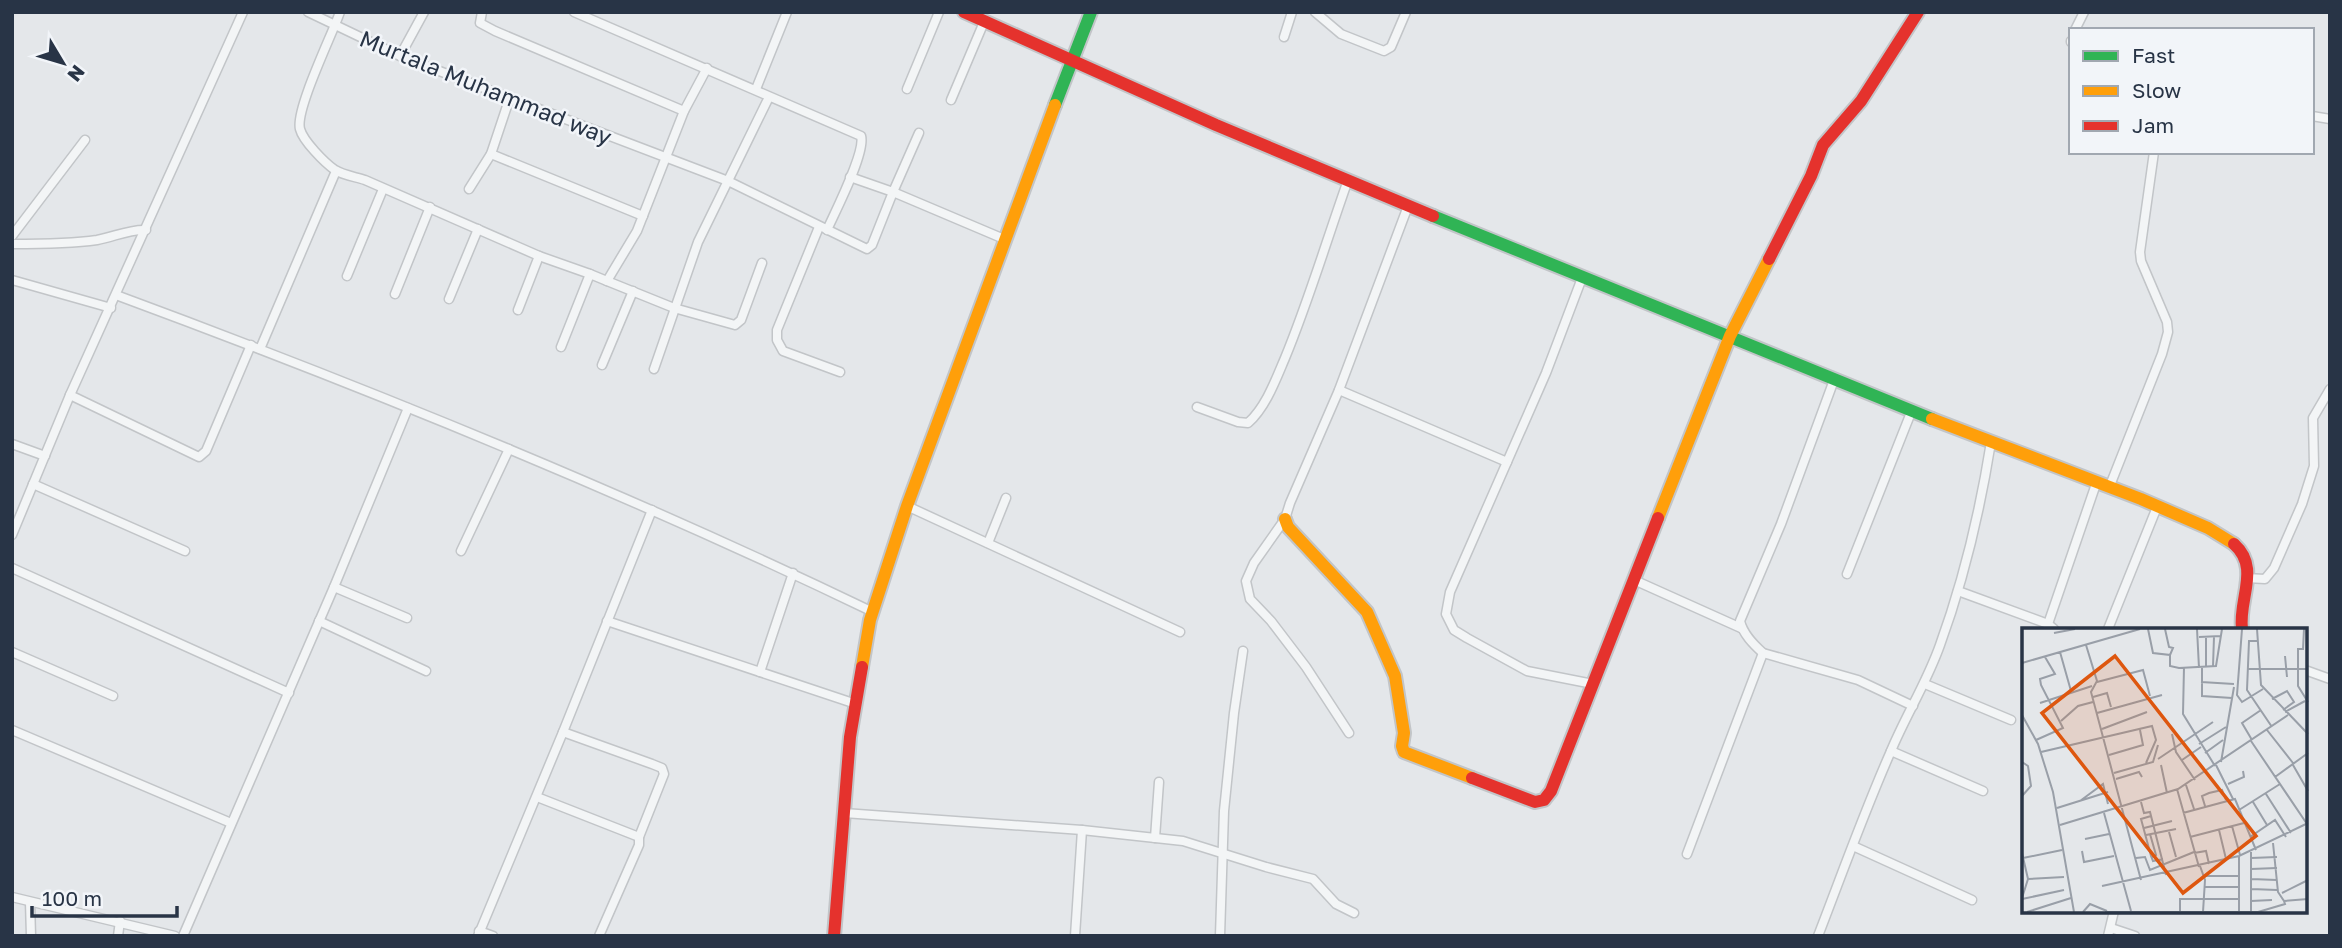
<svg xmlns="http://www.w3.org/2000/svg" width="2342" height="948" viewBox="0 0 2342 948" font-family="'Golos Text',sans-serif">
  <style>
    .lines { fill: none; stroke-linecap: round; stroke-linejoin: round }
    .street-casing { stroke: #c2c5c8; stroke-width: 11 }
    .fast-casing { stroke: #c2c5c8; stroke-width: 16 }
    .slow-casing { stroke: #c2c5c8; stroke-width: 16 }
    .jam-casing { stroke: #c2c5c8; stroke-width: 16 }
    .street { stroke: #f3f5f6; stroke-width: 8 }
    .fast { stroke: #30b455; stroke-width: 12 }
    .slow { stroke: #ff9f0a; stroke-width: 12 }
    .jam { stroke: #e5322d; stroke-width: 12 }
    .labels { text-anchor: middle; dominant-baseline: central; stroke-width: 5; stroke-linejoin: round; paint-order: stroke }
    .street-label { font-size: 23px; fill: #283446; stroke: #f2f5f9 }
    .inset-road { fill: none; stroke: #999fa8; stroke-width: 2 }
    .view { fill: #de570f; fill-opacity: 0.15; stroke: #de570f; stroke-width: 3.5 }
    .inset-edge { fill: none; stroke: #283446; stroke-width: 3.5 }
  </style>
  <rect width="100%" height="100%" fill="#e4e7ea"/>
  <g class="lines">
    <defs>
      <g id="street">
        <polyline points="308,12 400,56 728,181 867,249 872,245 893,192 1004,239"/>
        <path d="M 340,12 C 332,35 295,110 300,129 C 303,141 325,163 335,170 C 343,175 356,177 365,180 L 539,256 L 590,274"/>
        <polyline points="482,12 480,23 495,31 684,111"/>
        <path d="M 574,12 L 861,136 C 866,152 835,212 827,230"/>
        <polyline points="1315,12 1341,34 1384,51 1391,47 1406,12"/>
        <polyline points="2075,30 2084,12"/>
        <polyline points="1284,37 1292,12"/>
        <polyline points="2071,41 2071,42"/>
        <polyline points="400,56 424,12"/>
        <polyline points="756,89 787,12"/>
        <polyline points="907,89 939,12"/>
        <polyline points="510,97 491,154 643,216"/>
        <polyline points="951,100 984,22"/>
        <polyline points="2312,116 2330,119"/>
        <polyline points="850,177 893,192 919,133"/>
        <polyline points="469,189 491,154"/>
        <polyline points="819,227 777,330 777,340 783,351 840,372"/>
        <polyline points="12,236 85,140"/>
        <path d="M 12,244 C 40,244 69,244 97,240 C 114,237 129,229 146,230"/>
        <polyline points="347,276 383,189"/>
        <polyline points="1582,278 1546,373 1450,592 1446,614 1454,630 1467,638 1527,671 1593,684"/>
        <polyline points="12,280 111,308"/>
        <polyline points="607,281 674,308 735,325 741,320 762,263"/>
        <polyline points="395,294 430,207"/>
        <path d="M 116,295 C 373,390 626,493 873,612"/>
        <polyline points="449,299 478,229"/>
        <polyline points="518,310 539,256"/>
        <polyline points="561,347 590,274 607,281 637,231 684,111 707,68"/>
        <polyline points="260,349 336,171"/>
        <polyline points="602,365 633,291"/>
        <polyline points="654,369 698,242 769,97"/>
        <path d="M 1834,380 L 1781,524 L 1740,621 C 1743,634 1753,644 1763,653 L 1858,680 L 1913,706"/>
        <polyline points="1339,390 1507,462"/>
        <polyline points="70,395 199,457 206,451 251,345"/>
        <path d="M 1197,407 L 1238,422 L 1248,423 C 1266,407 1276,379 1285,358 C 1309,300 1327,239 1348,180"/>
        <polyline points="12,444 45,456"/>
        <polyline points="33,484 185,551"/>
        <polyline points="2109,488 2162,354 2168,332 2167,322 2141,261 2140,252 2154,152"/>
        <polyline points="907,506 1180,632"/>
        <polyline points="12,535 70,395 243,12"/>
        <polyline points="988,543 1006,498"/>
        <polyline points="461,551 509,449"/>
        <polyline points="12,568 289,693"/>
        <polyline points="1847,574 1912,410"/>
        <polyline points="2246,578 2265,579 2274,568 2302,504 2314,466 2313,418 2330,389"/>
        <polyline points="1634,580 1741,628"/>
        <polyline points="334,587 407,618"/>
        <polyline points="1958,591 2048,624 2054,629"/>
        <polyline points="319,621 426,671"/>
        <polyline points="607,621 856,704"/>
        <polyline points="2048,624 2097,481"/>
        <polyline points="2108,629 2157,507"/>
        <polyline points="12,652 113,696"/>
        <polyline points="2305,670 2330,679"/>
        <polyline points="760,672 793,573"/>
        <polyline points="1925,684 2011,720"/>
        <polyline points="12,730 231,823"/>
        <polyline points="563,732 652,764 662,768 664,774 639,837 639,845 599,936"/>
        <polyline points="1349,733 1306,667 1271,621 1250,599 1246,581 1254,563 1285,519 1290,503 1339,390 1408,206"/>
        <polyline points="1891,751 1983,791"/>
        <polyline points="537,797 639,837"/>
        <polyline points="844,813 1082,830 1183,841 1266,867 1313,879 1336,904 1354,913"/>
        <polyline points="1155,838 1159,782"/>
        <polyline points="1853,846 1972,900"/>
        <polyline points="1687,854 1763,653"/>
        <polyline points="12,897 175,936"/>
        <polyline points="30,902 31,936"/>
        <polyline points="2111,928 2135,936"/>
        <polyline points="479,931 493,936"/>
        <polyline points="118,936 120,921"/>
        <polyline points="183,936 334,587 408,408"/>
        <polyline points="478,936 563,732 652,510"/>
        <polyline points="1075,936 1082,830"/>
        <polyline points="1220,936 1224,811 1234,713 1243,651"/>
        <path d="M 1818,936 C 1842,874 1864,812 1891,751 C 1906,715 1927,682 1940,645 C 1964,579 1980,511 1991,442"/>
        <polyline points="2108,936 2114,911"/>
      </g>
      <g id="fast">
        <polyline points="1055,105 1091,12"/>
        <polyline points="1433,216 1932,419"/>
      </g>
      <g id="slow">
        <polyline points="1932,419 2141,499 2208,528 2234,544"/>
        <polyline points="1658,518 1730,336 1769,259"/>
        <polyline points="1285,519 1288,527 1367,612 1395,676 1404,733 1402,746 1404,752 1472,778"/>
        <polyline points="862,667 870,620 907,506 1055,105"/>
      </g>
      <g id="jam">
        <polyline points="964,12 1216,125 1433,216"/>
        <polyline points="1769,259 1811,176 1823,145 1861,101 1918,12"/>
        <path d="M 2234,544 C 2261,568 2238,599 2242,629"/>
        <polyline points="1472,778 1535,802 1544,800 1551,791 1658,518"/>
        <polyline points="834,936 850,737 862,667"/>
      </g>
    </defs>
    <use href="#street" class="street-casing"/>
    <use href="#fast" class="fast-casing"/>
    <use href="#slow" class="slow-casing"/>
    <use href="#jam" class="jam-casing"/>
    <use href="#street" class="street"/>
    <use href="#fast" class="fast"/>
    <use href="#slow" class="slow"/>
    <use href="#jam" class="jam"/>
  </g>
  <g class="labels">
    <g class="street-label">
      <text transform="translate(486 87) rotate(22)">Murtala Muhammad way</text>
    </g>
  </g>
  <g transform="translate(2022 628)">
    <rect width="285" height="285" fill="#e4e7ea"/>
    <path class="inset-road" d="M 126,1 L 131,25 L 148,27 L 148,38 L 157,40 L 194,38 L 200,1M 143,1 L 147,19 L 151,20 L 148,27M 175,1 L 177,40M 220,1 L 215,67 L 220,74 L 241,61M 235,1 L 239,57 L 286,106M 282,1 L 281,21 L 276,21 L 276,58 L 286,74M 32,5 L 53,1M 177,9 L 199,8M 235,13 L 227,13 L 225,62 L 250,99M 64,17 L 75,53 L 69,64 L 119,252M 38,24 L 49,63M 263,28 L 265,49M 0,35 L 118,1M 191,38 L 192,9M 162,39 L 161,86 L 193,138M 180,40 L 180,68 L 210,70M 184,40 L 184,9M 226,41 L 286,41M 75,54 L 121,42 L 128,68M 179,54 L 212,56M 71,69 L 85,65 L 89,79M 250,71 L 265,63 L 272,74 L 261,82M 18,75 L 70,58M 263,84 L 283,73M 75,85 L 140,67M 0,87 L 16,116 L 31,164 L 52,284M 39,93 L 56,78 L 71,74M 80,101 L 125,84M 245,102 L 271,135M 150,106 L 154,124 L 173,152M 14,112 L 41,100 L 19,57 L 18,51 L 33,46 L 23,29M 230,112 L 220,95 L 239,82M 229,113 L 285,196M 177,116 L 204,99M 19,124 L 130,98 L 134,112 L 124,135M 183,125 L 201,112M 87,127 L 121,117 L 118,102M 136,131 L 191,94M 160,132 L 179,119M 0,134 L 6,138 L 9,158 L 0,168M 199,134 L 212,59M 139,137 L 145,165M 194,137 L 211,171M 271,137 L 286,163M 92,145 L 131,134 L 136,117M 253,149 L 286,125M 94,151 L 117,144 L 120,149M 206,156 L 222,149 L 221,143M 164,157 L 172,181M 155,161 L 177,239M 244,166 L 269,205M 58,173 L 81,156 L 86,176M 119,174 L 122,185 L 128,184 L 144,247M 231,174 L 245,197M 183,178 L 180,168 L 187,165 L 200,162 L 204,172M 35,180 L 86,164M 217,182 L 258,156M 82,185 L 109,283M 161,185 L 213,171 L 234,222M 129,188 L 119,191 L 129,228 L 131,233 L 141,231M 38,197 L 156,161 L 266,87M 210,198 L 218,227M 122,200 L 150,193M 197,202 L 204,231M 147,204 L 154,229M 128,206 L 134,227 L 130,229M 124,207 L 154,201M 168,209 L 222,195M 228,209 L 253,192 L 264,209M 63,211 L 87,206M 251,215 L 256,264 L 262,273M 60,223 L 62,234 L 92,228M 229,224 L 229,284M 0,225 L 6,251 L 0,270M 172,225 L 184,223 L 187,236M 217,228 L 217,284M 1,230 L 40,222M 114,230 L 123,229 L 128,242 L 172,224M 229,230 L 255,229M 178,238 L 183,252 L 181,284M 229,241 L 255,240M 182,248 L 218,248M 6,251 L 42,249M 229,251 L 255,252M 80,258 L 217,228 L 286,195M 183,259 L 218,259M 229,261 L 255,262M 260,265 L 286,252M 0,271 L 42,262M 229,273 L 250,272M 158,283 L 158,271 L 217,271M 5,284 L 49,270M 61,284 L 68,276 L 85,283M 83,284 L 236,284 L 263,276 L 262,273 L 286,271"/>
    <path class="view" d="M 93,28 L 234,208 L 161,265 L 20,85 Z"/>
    <rect width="285" height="285" class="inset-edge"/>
  </g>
  <rect width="2342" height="948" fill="none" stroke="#283446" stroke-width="28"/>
  <rect x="2069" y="28" width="245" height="126" fill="#f2f5f9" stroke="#a1a8b1" stroke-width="2"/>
  <rect x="2083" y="51" width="35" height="10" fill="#30b455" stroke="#a1a8b1" stroke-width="2"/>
  <text x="2132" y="63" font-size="21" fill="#283446">Fast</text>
  <rect x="2083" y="86" width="35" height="10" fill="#ff9f0a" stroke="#a1a8b1" stroke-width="2"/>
  <text x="2132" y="98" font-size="21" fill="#283446">Slow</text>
  <rect x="2083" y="121" width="35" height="10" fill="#e5322d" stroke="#a1a8b1" stroke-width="2"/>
  <text x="2132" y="133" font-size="21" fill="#283446">Jam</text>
  <g transform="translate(63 63) rotate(128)" stroke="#f2f5f9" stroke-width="5" paint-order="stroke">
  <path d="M0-5L12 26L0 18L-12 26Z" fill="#283446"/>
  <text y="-10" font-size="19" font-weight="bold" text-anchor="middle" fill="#283446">N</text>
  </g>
  <path d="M32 906v10h145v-10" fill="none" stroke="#283446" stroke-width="3.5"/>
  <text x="42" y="906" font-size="21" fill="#283446" stroke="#f2f5f9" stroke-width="5" paint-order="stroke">100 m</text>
</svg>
